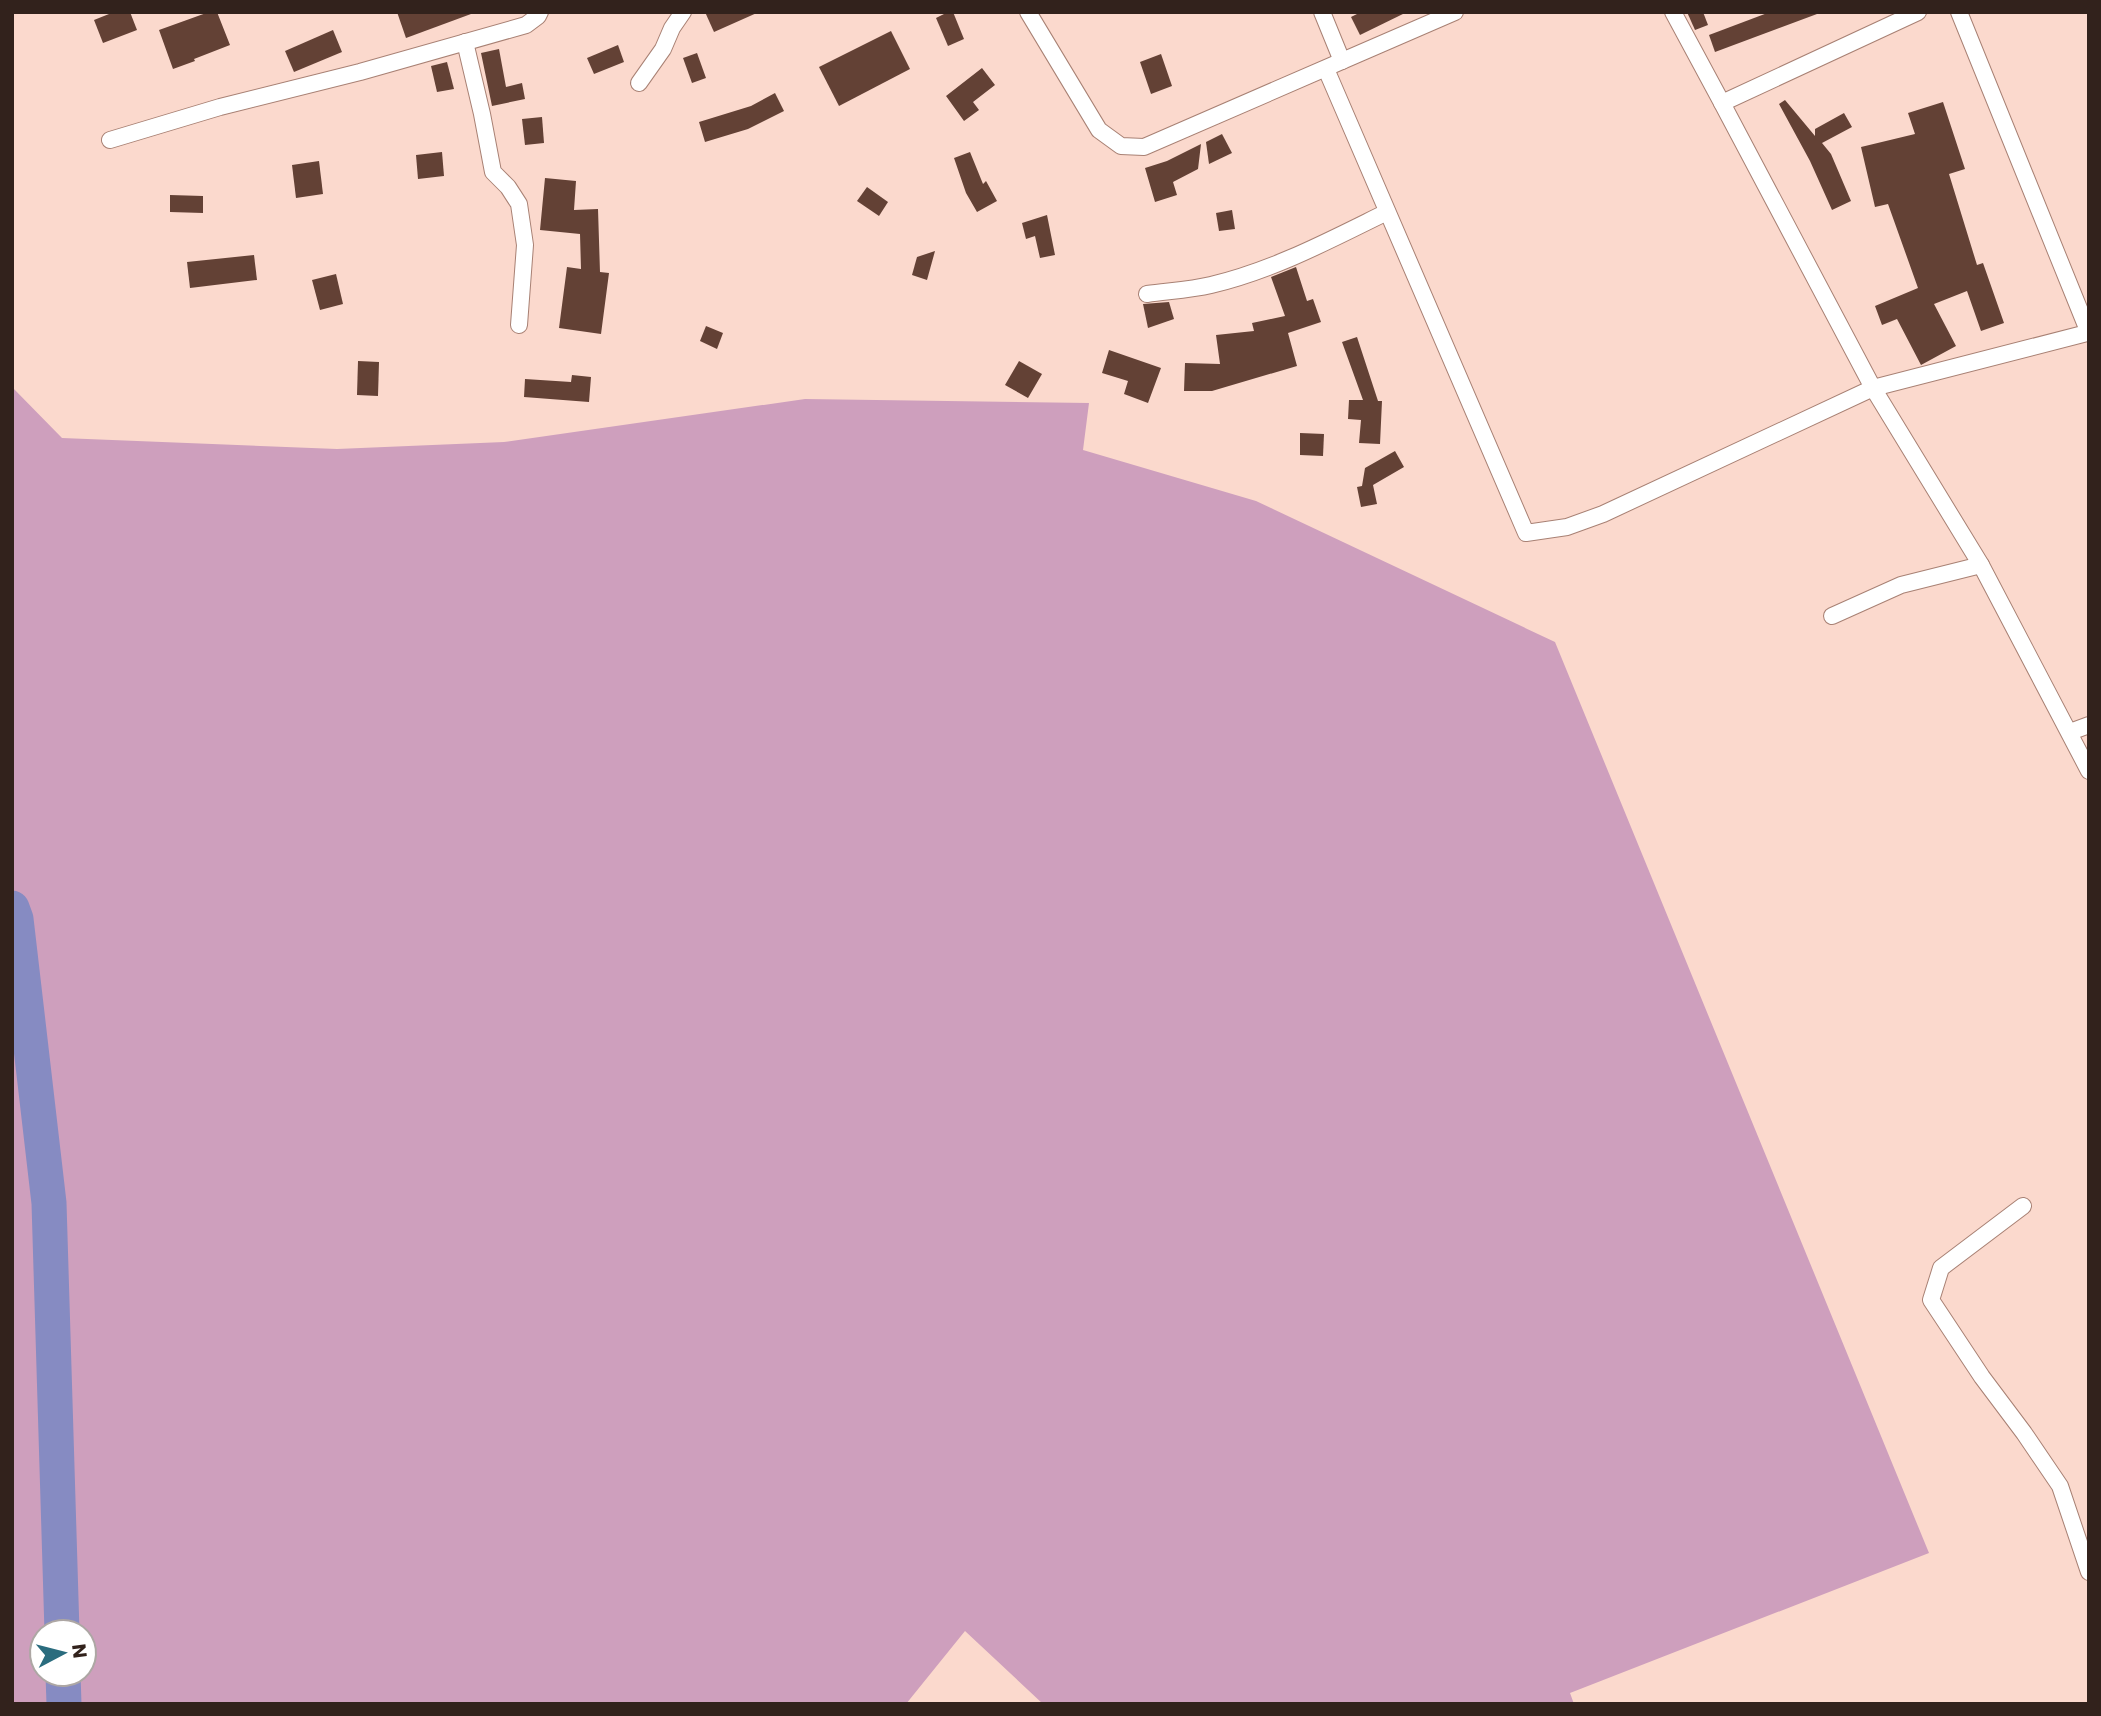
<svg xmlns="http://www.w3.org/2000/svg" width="2101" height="1716" viewBox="0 0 2101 1716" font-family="Poppins,sans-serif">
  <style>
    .green { fill: #ce9fbd; fill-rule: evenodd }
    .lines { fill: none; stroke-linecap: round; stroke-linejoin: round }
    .river { stroke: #868bc2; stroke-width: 35 }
    .building { fill: #634135 }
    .minor-casing { stroke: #a88174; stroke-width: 18 }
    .minor { stroke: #fff; stroke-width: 16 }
  </style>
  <rect width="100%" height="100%" fill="#fbd9cd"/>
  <path class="green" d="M 12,387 L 62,438 L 337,449 L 504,442 L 805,399 L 1089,403 L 1083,450 L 1256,501 L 1555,642 L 1929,1553 L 1570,1693 L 1574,1704 L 1043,1704 L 965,1631 L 906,1704 L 12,1704 ZM 42,1632 L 84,1632 L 84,1674 L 42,1674 Z"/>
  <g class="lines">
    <g class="river">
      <polyline points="12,908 16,919 49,1203 62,1632"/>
      <polyline points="63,1674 64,1704"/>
    </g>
  </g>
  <g class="building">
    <polygon points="114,12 130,12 137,30 103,43 94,20"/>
    <polygon points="209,12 217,12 230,45 194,59 195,61 173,69 159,30"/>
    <polygon points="397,12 471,12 471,14 406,38"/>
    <polygon points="705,12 759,12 714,32"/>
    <polygon points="948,12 953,12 964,39 948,46 936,18"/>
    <polygon points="1361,12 1407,12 1360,35 1351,17"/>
    <polygon points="1687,12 1703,12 1708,25 1695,30"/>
    <polygon points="1770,12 1817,12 1817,14 1715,52 1709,35"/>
    <polygon points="333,30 342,52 294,72 285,51"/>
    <polygon points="891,31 910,69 839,106 819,67"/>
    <polygon points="618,45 624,62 594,74 587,58"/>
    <polygon points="499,49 506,87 522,83 525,99 492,106 481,53"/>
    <polygon points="697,53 706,78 692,83 683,58"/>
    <polygon points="1161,54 1172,86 1151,94 1140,62"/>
    <polygon points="447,62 454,89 437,92 431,66"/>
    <polygon points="982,68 995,85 973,102 979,110 964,121 946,96"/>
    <polygon points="775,93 784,111 748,129 705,142 699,122 751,106"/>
    <polygon points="1785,100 1815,136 1815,129 1844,113 1852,127 1822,143 1831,154 1851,201 1832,210 1810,161 1779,104"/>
    <polygon points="1943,102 1965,169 1949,174 1977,265 1983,263 2004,323 1981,331 1967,291 1934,304 1956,346 1921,365 1897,319 1882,325 1875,306 1918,288 1888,204 1875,207 1861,147 1915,134 1908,113"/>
    <polygon points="542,117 544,143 525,145 522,119"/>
    <polygon points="1222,134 1232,153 1209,164 1206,142"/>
    <polygon points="1201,144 1198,169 1173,182 1177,195 1155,202 1145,168 1167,161"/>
    <polygon points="442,152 444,176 418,179 416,155"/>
    <polygon points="970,152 983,184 986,181 997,201 977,212 966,193 954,158"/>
    <polygon points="319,161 323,194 296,198 292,165"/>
    <polygon points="545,178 576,181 574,210 598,209 600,272 609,273 601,334 559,328 567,267 581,269 580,234 540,230"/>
    <polygon points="867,187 888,202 879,216 857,201"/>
    <polygon points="170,195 203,196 203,213 170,212"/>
    <polygon points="1232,210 1235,229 1219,231 1216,213"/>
    <polygon points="1047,215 1055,255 1040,258 1035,236 1026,239 1022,223"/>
    <polygon points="935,251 927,280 912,275 917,257"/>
    <polygon points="254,255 257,280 190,288 187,262"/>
    <polygon points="1296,267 1307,301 1313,299 1321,322 1288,333 1297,366 1212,391 1184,391 1185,363 1220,364 1216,335 1254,331 1252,323 1285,316 1271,277"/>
    <polygon points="336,274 343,304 320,310 312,280"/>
    <polygon points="1169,302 1174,319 1148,328 1143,304"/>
    <polygon points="706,326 723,333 717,349 700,341"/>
    <polygon points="1357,337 1378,401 1382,401 1380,444 1359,443 1361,420 1348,419 1349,400 1363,400 1342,342"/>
    <polygon points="1109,350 1161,368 1148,403 1124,394 1128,381 1102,373"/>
    <polygon points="358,361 379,362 378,396 357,395"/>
    <polygon points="1019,361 1042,374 1028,398 1005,385"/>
    <polygon points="572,375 591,377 589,402 524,397 525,379 571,382"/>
    <polygon points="1300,433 1324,434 1323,456 1300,455"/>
    <polygon points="1395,451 1404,467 1373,485 1377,504 1361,507 1357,487 1362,486 1365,468"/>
  </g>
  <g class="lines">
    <defs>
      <g id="minor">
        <polyline points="1028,12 1099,130 1121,146 1144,147 1342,61"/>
        <polyline points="1322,12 1342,61 1455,12"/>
        <polyline points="1673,12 1722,103"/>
        <polyline points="1918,12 1722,103 1873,388 1981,565 2089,771"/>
        <polyline points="1959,12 2089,333"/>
        <polyline points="465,42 482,114 493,172 508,187 519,204 525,245 519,325"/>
        <polyline points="1326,69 1526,533 1567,527 1603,514 1873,388 2087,333"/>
        <polyline points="639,83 663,49 672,28 683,12"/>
        <polyline points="110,140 220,107 360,72 526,25 538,16 540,12"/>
        <path d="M 1147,294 C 1168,291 1190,290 1211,285 C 1274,270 1330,240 1387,212"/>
        <polyline points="1832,616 1901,585 1981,565"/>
        <polyline points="2070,732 2089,725"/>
        <polyline points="2023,1206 1941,1268 1931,1300 1982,1377 2024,1433 2060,1486 2089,1572"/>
      </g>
    </defs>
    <use href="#minor" class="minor-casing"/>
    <use href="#minor" class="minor"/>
  </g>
  <rect width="2101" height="1716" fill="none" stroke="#32221c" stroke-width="28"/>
  <g transform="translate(63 1653) rotate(83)"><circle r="33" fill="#ffffff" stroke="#ada7a4" stroke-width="2"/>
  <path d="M0-5L12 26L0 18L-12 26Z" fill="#2a6c7e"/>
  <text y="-10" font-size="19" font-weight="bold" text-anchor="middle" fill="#32221c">N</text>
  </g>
</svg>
